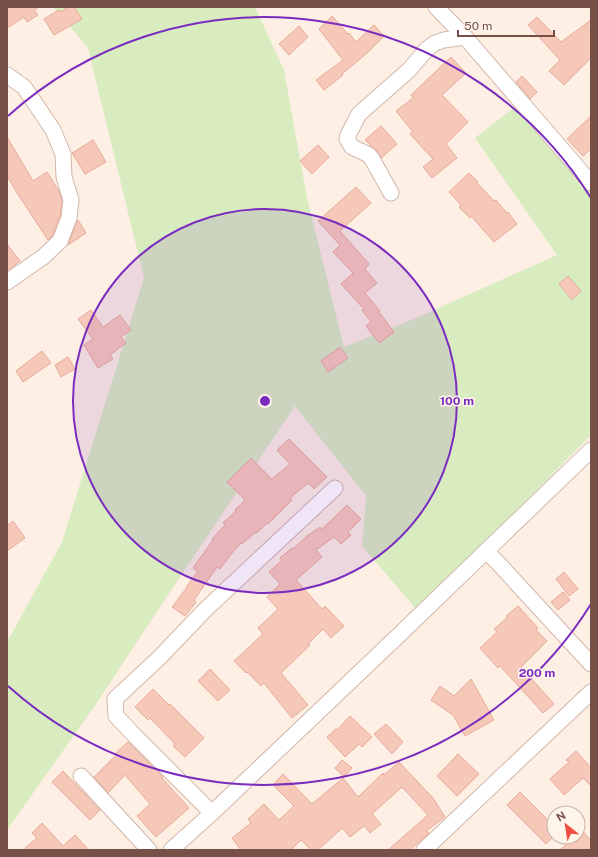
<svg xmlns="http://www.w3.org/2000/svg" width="598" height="857" viewBox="0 0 598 857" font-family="'Public Sans',sans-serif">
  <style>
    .green { fill: #d8ecc0 }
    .building { fill: #f5c8b9; stroke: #e8ab98 }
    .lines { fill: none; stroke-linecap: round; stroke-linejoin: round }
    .minor-casing { stroke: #d1b7ab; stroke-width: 17 }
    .minor { stroke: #fff; stroke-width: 15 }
    .ring { fill: none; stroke: #7b2cbf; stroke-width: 2 }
    .centre { fill: #7b2cbf; stroke: #fff4ea; stroke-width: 2 }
    .ring-label { font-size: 12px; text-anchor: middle; font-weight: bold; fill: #7b2cbf; stroke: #fff4ea; stroke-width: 3; stroke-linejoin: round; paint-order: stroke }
  </style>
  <rect width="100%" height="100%" fill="#fdefe3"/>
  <polygon class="green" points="53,7 255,7 284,70 307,198 344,347 421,316 557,255 475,138 516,106 591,191 591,435 418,611 362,546 366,496 295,406 186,568 94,707 7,830 7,642 62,542 144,278 88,48"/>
  <g class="building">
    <polygon points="7,7 39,7 34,10 38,15 27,22 24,17 7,28"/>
    <polygon points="68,7 74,7 82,19 54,35 44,19 59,10 60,12"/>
    <polygon points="332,16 348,34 349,33 356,42 374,25 384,36 366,54 342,74 343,75 324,90 316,80 343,60 319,29"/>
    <polygon points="537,17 561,42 591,20 591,58 564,85 549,71 560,60 528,25"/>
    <polygon points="299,26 308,37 289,55 279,44"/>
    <polygon points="451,57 466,73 442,95 468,122 446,144 457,158 432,178 423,167 433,159 410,134 413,132 396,111 413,98 411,95"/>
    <polygon points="522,76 537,92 530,99 516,82"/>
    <polygon points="591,116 591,149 583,156 567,139"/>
    <polygon points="381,126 397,144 381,158 376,150 371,146 365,140"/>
    <polygon points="7,137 33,181 47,172 59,191 62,201 60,216 52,236 48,240 17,193 7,176"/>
    <polygon points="93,140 106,162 85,174 72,153"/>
    <polygon points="318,145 329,157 312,174 300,161"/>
    <polygon points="469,173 478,182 477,183 494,201 496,200 507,213 508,212 517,224 494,242 471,216 470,218 459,207 461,205 449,192"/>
    <polygon points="356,187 371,203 340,231 369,264 365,269 377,283 365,293 380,311 379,312 394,332 379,343 366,326 371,322 362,310 364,309 341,284 353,273 333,252 340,245 318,221"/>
    <polygon points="78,220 86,233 68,245 77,221"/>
    <polygon points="7,244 20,261 7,271"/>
    <polygon points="568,276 581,291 572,300 559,284"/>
    <polygon points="91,310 103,327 120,315 131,330 121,337 126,343 110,355 113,359 98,368 84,345 93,339 78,319"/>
    <polygon points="340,347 348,358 328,372 321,361"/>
    <polygon points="42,351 51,363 23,382 16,371"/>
    <polygon points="68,357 75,369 61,377 55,365"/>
    <polygon points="289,439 327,477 314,489 308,483 290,498 292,500 268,524 267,523 257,533 256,532 242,544 241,543 232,553 220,569 217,567 194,600 196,602 185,616 172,607 188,586 187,586 198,571 193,568 213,540 212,539 225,525 223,523 236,511 235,510 245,500 227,482 251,458 272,479 290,464 277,450"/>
    <polygon points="347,505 361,519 348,532 351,535 341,544 334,537 316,550 322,557 296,580 322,609 325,606 344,626 331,638 323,629 308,644 310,645 281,673 308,705 292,718 264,683 261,686 247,672 246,673 234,661 263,634 258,628 278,609 267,597 280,584 269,572 282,560 280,558 292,548 293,549 307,536 320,527 322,529"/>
    <polygon points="13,521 25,538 7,551 7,526"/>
    <polygon points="564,572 578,589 569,596 556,579"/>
    <polygon points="563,592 570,600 558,610 551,602"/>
    <polygon points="518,606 538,628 536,630 547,641 521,667 554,704 543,713 500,666 498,668 480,648 497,632 494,629 507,618 506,616"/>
    <polygon points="210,669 230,690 218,701 198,681"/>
    <polygon points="471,679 494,720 465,736 453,715 431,700 440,686 454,696"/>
    <polygon points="153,689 169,705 170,704 204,738 185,757 173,746 175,744 150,718 148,720 135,707"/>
    <polygon points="350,716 372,737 362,747 359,744 345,757 327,737 336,729 337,730"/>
    <polygon points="386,724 403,742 392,754 374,734"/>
    <polygon points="128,742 163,777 162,778 189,808 156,837 137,816 150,804 125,775 108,793 94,777 117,754 116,753"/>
    <polygon points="576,751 591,768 591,786 583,778 564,795 550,779 569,762 566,760"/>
    <polygon points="458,754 479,774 457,796 437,776"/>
    <polygon points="342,760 352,768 344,777 335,768"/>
    <polygon points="399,762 433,798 445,817 426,831 429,833 410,850 388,850 428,815 402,787 372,814 381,824 370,833 364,826 350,837 342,828 318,850 311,850 301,840 291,850 241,850 232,838 251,823 248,819 264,804 279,820 294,806 273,785 283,774 312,804 343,778 358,797 383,773 384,775"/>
    <polygon points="63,771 100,810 90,820 52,782"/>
    <polygon points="520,792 554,826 554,836 546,844 507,805"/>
    <polygon points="42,823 63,846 75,835 89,850 23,850 37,838 32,833"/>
    <polygon points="582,830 591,841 591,850 560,850 575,837 578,837 578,834"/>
  </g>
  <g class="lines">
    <defs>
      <g id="minor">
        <polyline points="436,7 465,37 591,183"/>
        <polyline points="7,75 24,87 53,130 63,154 64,177 71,200 69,218 60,241 43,257 7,282"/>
        <polyline points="391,193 372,159 369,155 352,147 347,139 348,135 359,114 409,70 427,49 435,43 444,40 465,37"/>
        <polyline points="486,551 498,563 591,664"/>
        <polyline points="81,776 149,850"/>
        <polyline points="212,813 135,736 116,716 115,699 159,658 205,610 335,488"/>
        <polyline points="171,850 212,813 400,634 591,450"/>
        <polyline points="424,850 591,692"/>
      </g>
    </defs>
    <use href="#minor" class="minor-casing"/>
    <use href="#minor" class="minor"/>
  </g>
  <circle cx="265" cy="401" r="192" fill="#7b2cbf" fill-opacity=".12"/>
  <g class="ring">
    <circle cx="265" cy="401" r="192"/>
    <path d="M591 604A384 384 0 0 1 8 686M8 116A384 384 0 0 1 591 198"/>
  </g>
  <circle cx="265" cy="401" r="6" class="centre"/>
  <g class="ring-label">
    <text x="457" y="405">100 m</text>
    <text x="537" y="677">200 m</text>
  </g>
  <rect width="598" height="857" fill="none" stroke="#775147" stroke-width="16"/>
  <g transform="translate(566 825) rotate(330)"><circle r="19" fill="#fff4ea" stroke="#c9b3a9"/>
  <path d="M0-3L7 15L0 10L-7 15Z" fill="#ef4f40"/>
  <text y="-6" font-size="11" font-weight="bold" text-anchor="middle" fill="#775147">N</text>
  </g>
  <path d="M458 30v6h96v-6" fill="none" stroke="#775147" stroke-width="2"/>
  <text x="464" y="30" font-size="12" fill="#775147" stroke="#fff4ea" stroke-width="3" paint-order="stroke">50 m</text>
</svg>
